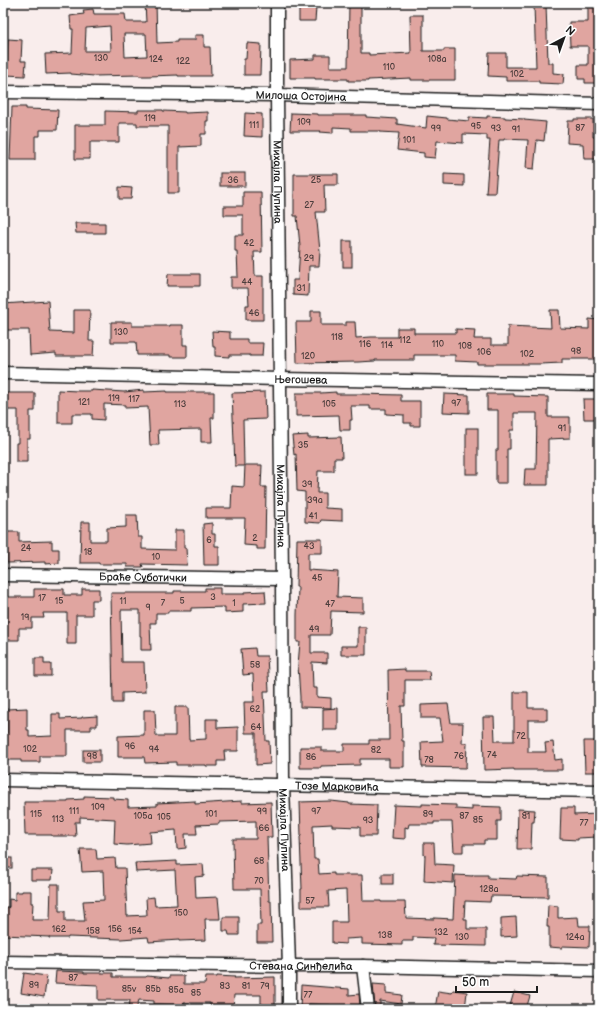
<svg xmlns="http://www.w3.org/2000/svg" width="602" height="1012" viewBox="0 0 602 1012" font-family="'Balsamiq Sans',sans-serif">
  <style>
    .building { fill: #e0a5a0; stroke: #1c1c1c; fill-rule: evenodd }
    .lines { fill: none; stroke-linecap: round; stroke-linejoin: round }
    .minor-casing { stroke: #1c1c1c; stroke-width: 15 }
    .minor { stroke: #fff; stroke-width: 12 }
    .labels { text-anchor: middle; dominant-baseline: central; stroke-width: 3; stroke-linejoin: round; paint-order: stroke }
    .number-label { font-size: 9px; fill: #4d3e3d }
    .street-label { font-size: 11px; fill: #1c1c1c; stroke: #fff }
  </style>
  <rect width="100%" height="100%" fill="#f9edec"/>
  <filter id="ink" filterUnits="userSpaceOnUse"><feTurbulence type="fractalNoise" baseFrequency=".025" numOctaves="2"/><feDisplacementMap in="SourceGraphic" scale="8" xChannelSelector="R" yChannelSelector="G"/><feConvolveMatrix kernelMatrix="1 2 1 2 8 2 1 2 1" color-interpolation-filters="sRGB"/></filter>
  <g filter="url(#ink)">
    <g class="building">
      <path d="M 145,3 L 156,3 L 157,43 L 177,42 L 177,40 L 195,40 L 195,35 L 204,35 L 204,47 L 210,47 L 211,76 L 178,76 L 178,75 L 148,76 L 139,76 L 139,75 L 94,76 L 71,74 L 71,73 L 46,74 L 45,54 L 72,53 L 73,29 L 71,29 L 70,16 L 84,14 L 83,10 L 93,9 L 94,14 L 125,14 L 126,22 L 146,22 ZM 110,26 L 111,51 L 85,51 L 86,28 ZM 124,34 L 146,34 L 147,56 L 125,57 Z"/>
      <polygon points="299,3 308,3 308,6 316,7 315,21 299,21"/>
      <polygon points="349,3 361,3 361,53 369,53 369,55 411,53 410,15 423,15 423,51 444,51 444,49 455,49 455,80 411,80 411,78 368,80 368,81 348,81 348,79 315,79 315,78 290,78 290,60 315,59 315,55 330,55 330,67 348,67"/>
      <polygon points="588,3 598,3 598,65 599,65 599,83 585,83 585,79 578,79 578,65 588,65 588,46 570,46 569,22 588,22"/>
      <polygon points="534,5 546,5 548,63 553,63 553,73 564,74 563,84 539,83 539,81 506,81 506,77 488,76 489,53 506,53 506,67 536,67"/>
      <polygon points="8,39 22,40 21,61 26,61 25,76 6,75"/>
      <polygon points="247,43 261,44 260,75 244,75 244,59 246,59"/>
      <polygon points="12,107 26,107 26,109 58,110 57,130 40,130 40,136 35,136 35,160 10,160"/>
      <polygon points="138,110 163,110 163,111 185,112 185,113 208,112 208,121 206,121 206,134 201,134 201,146 179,147 179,193 168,193 168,126 137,126 137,123 119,123 119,142 90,142 90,159 75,159 75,125 105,125 105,111 138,112"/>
      <polygon points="245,113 262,114 262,137 244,136"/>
      <polygon points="291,113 318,114 318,115 366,115 366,117 397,119 397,124 426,128 427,116 447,118 447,119 469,121 469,117 487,118 487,116 505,117 505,118 524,119 524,120 546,122 544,141 537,140 534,169 526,168 528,140 504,139 504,140 499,140 495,193 486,193 490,140 487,140 487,135 463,134 463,143 437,141 435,158 424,157 424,153 397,150 399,133 380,132 380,131 351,131 351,128 333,127 333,133 320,132 321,131 290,131"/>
      <polygon points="574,119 593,119 593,137 597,137 598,159 584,159 583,144 567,143 568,121 574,121"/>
      <rect x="220" y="173" width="25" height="13"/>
      <polygon points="294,174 338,174 338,185 324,185 325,212 316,212 320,251 319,266 309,266 308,296 293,295 293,280 298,280 300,246 297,216 294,216"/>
      <polygon points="444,174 464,175 464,186 444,185"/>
      <polygon points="119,187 132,188 131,199 119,199"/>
      <polygon points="243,192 261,192 262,252 254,252 255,276 263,276 263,320 246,320 246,305 249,305 248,288 231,288 231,277 238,277 237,251 235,251 235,235 243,235 243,215 224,215 224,206 243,206"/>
      <polygon points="75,223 105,223 105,233 76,233"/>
      <rect x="343" y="241" width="9" height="26"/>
      <polygon points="168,274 200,274 200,286 167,286"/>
      <polygon points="48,301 50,332 74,333 74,310 90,310 89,341 94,341 93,356 56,356 56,353 30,355 29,330 3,330 3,304"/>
      <polygon points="550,310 559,310 560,328 589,329 589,319 599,320 599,359 562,359 562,363 540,364 477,364 477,362 455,361 455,355 414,355 414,360 375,360 375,361 358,362 297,363 296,322 311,322 311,311 321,311 321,325 346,325 346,322 355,322 356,338 371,337 397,337 397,328 414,328 414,333 456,333 456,329 475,330 474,339 491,339 491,345 508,345 508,326 551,328"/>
      <polygon points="111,322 132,322 132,326 170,326 170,325 183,325 183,345 187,345 187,357 170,357 170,355 137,355 136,342 111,342"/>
      <polygon points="212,331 230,332 230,339 247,339 247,343 263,343 262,356 250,356 250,355 229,355 229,357 215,356 215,347 213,347"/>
      <polygon points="58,390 78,391 92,391 92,390 124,392 144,390 144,392 167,391 167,392 214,392 214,418 211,418 212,442 201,442 201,429 158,430 159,445 150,445 148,407 125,408 125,405 104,404 104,420 92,419 92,414 72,414 72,423 58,423"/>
      <polygon points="265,392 266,419 243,420 244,466 235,466 232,393"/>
      <polygon points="336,392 336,394 359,394 401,395 401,401 420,401 420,426 411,426 411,423 404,423 404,415 386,414 386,409 370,409 370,406 351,406 352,420 350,420 350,430 340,430 339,415 296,416 296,393 321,393"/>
      <polygon points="3,393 35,393 35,411 30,411 30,439 27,439 27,462 16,462 16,443 18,443 18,410 3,410"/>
      <polygon points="444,394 469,395 469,413 443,412"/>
      <polygon points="487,394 514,394 514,396 548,397 548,417 570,417 570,438 548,439 548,485 524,485 525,469 536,469 537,413 514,413 514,430 510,430 510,449 507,449 507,483 496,483 496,450 498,450 498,410 487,410"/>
      <polygon points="583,399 599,399 599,419 584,419"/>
      <rect x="466" y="428" width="12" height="46"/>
      <polygon points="308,435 308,438 341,437 342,458 334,458 334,471 318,471 317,493 325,493 325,508 342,509 342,521 321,520 320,523 305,522 305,492 297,491 296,454 294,455 292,436"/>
      <polygon points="245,465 262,465 261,487 266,487 265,549 257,549 257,546 244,545 245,518 206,518 206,508 231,508 232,486 244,487"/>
      <polygon points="126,515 137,515 138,537 142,537 142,549 175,550 175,530 184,530 184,548 186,548 187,565 142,564 143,567 127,567 127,564 99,564 99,563 80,563 81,522 90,522 90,541 107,541 107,528 126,527"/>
      <polygon points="212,523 212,534 215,534 215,546 219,546 219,565 204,565 203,524"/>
      <polygon points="6,532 19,532 19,542 52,541 52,549 59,549 59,563 45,564 45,562 7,563"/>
      <polygon points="297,539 322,539 322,553 308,553 308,570 338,572 337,597 363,598 363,612 331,611 330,635 311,635 311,653 327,653 327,663 312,662 313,688 317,688 317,697 331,698 331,708 300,707 300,697 298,665 300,642 297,642 297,615 298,587 296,587"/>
      <polygon points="205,588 220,588 220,594 244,594 244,592 265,591 266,603 243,604 243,612 225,613 225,607 191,608 191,611 168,611 168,613 156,613 156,623 150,623 151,650 141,650 141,636 140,636 140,610 121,610 122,662 144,662 145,692 122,693 122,703 113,703 111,593 174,593 174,591 205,591"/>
      <polygon points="34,589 64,589 64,595 82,595 82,589 99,589 99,600 92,600 92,615 76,615 76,644 67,644 67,613 43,613 44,618 32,618 32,628 19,628 19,640 4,640 4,624 7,624 7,607 3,607 3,597 34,597"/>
      <polygon points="358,627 366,627 366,655 341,655 341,646 358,646"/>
      <polygon points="255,648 256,656 267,656 269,691 264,691 266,741 269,741 270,764 256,765 256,733 245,733 244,702 254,702 253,674 243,675 241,649"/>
      <polygon points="35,658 44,658 44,664 51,664 51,676 35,676"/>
      <polygon points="405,669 405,671 429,671 430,680 405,680 405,706 401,706 402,741 404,741 404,767 389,767 389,759 360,759 360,765 321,766 321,768 300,768 300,747 321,747 321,751 344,751 344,744 369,744 369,740 389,740 388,670"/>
      <polygon points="514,692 528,692 528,708 547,708 547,720 528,720 528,752 546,752 545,743 553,742 555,760 562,759 562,770 514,770 514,769 484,770 483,717 494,717 495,741 514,741"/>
      <polygon points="448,704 451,723 463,723 462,743 467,743 466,768 422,767 421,742 443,741 440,718 421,718 421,705"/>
      <polygon points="175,707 188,707 189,740 206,739 206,719 217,719 217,728 238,727 238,751 224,751 225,761 217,761 217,766 206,766 206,765 176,765 176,762 145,763 144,757 118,757 118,736 144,735 144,710 155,710 156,736 175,736"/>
      <polygon points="27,708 27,730 29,730 29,737 52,736 52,714 60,714 60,719 82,718 82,717 97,716 97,726 91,726 91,730 67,730 67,756 40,756 40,762 21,762 21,760 3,760 3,733 7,733 7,709"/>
      <polygon points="338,708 338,730 323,730 323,709"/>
      <polygon points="584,741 598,741 598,772 585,772"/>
      <rect x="83" y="750" width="17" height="12"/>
      <polygon points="84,796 113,797 113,799 128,800 128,807 157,806 157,803 195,801 195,804 242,801 242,803 271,802 272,837 267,837 269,901 271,901 272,942 257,942 257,925 261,925 260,889 234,889 233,839 256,839 256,821 219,822 219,824 196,825 197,834 185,834 186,848 177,849 176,830 150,832 151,843 127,845 114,844 115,819 80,817 80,822 75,822 76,836 52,836 52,835 25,835 24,802 68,802 68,800 84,799"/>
      <polygon points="331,801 349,803 349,804 377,805 376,836 360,836 360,827 332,826 332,824 313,825 314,859 318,859 319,874 334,873 334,875 362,875 363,901 381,901 381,902 405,902 406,918 434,919 434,918 453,919 455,875 473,876 473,875 488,875 488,878 516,879 517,876 548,877 548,897 491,896 490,902 465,901 464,919 467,919 467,929 486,929 486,946 433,945 434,938 413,937 413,941 402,941 402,945 362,944 362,938 346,939 346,944 332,943 332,922 347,922 346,890 328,891 329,907 301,907 301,889 302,889 300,837 301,836 300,802"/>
      <polygon points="422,804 456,805 456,809 472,810 472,806 501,807 501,821 497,821 497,840 484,840 484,844 463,844 463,852 454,852 452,822 434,822 434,824 409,824 408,828 405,827 405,839 392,838 394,805 422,806"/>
      <polygon points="561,808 574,808 574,815 599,814 599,827 596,827 597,837 578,838 578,840 560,839"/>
      <polygon points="518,809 535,810 534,822 532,822 531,849 517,849"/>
      <polygon points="424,843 434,843 435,864 454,865 453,883 424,881 425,855 424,855"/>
      <polygon points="80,849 96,849 97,859 115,858 116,868 125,868 127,916 147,915 146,898 154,897 155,906 177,905 175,870 136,872 135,863 177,861 177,865 203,864 204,876 195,877 196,898 218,897 220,919 205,919 206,940 179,941 179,940 149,942 148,937 121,939 68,937 68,938 49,938 49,937 3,935 3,907 9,907 9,899 15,900 15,892 22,892 22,891 31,891 31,903 33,903 32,920 50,920 51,884 59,884 59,911 65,911 65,921 85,921 83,901 104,900 103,871 82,872"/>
      <rect x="3" y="858" width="9" height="10"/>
      <polygon points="31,870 53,870 52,880 31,880"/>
      <rect x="382" y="874" width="11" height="10"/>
      <polygon points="548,905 558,906 558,918 578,917 579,926 590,926 589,947 562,946 562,948 549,947 549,927 547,927"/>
      <polygon points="223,917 239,917 239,935 229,935 228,931 223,931"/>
      <polygon points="516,917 517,936 501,937 501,918"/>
      <polygon points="56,971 84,972 84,973 113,973 113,977 146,977 147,976 169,978 169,976 184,976 184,984 205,984 206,977 217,977 217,976 235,977 234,978 275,977 275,1009 261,1009 261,995 234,995 233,1009 210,1009 210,1003 184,1003 184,1005 154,1004 154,1001 139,1000 136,1009 129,1009 130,1000 98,1000 98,985 55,983"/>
      <polygon points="24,973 47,976 44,997 21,993"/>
      <polygon points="373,984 386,985 386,993 402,995 401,1004 380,1001 380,1007 375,1007"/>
      <polygon points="301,985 349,989 349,995 359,994 360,1006 348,1007 348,1009 330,1009 330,1005 309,1004 308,1009 300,1009"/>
      <polygon points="453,990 467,992 465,1009 435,1009 438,991 452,993"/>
      <polygon points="514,992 530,996 526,1009 509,1009"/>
    </g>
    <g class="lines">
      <defs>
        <g id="minor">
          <path id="s1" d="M 277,3 L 277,95 L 282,579 L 283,785 L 289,966 L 289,1009"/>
          <path id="s2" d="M 3,92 L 277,95 L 599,104"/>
          <path id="s3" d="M 3,373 L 279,379 L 599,384"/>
          <path id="s4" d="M 3,575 L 282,579"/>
          <path id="s5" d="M 3,780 L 599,791"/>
          <path id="s6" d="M 3,962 L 289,966 L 363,966 L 599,971"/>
          <polyline points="363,966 368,1009"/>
        </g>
      </defs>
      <use href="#minor" class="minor-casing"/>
      <use href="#minor" class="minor"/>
    </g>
  </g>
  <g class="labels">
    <g class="number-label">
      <text x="101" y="58">130</text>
      <text x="156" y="59">124</text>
      <text x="437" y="59">108a</text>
      <text x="183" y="61">122</text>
      <text x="389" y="67">110</text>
      <text x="517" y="74">102</text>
      <text x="150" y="118">119</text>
      <text x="304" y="122">109</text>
      <text x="254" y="125">111</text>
      <text x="476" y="126">95</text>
      <text x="436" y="128">99</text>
      <text x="496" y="128">93</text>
      <text x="580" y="128">87</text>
      <text x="516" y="129">91</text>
      <text x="409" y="140">101</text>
      <text x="233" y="180">36</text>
      <text x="316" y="180">25</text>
      <text x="309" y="205">27</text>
      <text x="249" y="243">42</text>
      <text x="309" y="258">29</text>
      <text x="247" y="282">44</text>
      <text x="301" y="288">31</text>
      <text x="254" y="313">46</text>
      <text x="121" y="332">130</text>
      <text x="337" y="337">118</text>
      <text x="405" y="340">112</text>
      <text x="365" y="344">116</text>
      <text x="438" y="344">110</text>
      <text x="387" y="345">114</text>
      <text x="465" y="346">108</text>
      <text x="576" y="351">98</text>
      <text x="484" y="352">106</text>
      <text x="527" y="354">102</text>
      <text x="308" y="356">120</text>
      <text x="114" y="398">119</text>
      <text x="134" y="399">117</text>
      <text x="84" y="402">121</text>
      <text x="456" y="403">97</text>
      <text x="180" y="404">113</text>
      <text x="329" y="404">105</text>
      <text x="562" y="428">91</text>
      <text x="303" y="445">35</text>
      <text x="307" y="484">39</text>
      <text x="315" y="500">39a</text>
      <text x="313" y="516">41</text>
      <text x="255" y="538">2</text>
      <text x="209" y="540">6</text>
      <text x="309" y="546">43</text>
      <text x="26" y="548">24</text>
      <text x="88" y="552">18</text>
      <text x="156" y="557">10</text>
      <text x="317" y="578">45</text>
      <text x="213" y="597">3</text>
      <text x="42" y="598">17</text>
      <text x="59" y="601">15</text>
      <text x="123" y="601">11</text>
      <text x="182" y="601">5</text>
      <text x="163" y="603">7</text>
      <text x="234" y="603">1</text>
      <text x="330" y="604">47</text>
      <text x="148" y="607">9</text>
      <text x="25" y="617">19</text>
      <text x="314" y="629">49</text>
      <text x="255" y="665">58</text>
      <text x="255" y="709">62</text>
      <text x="256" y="727">64</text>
      <text x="521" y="736">72</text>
      <text x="130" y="746">96</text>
      <text x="30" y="749">102</text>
      <text x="154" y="749">94</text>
      <text x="376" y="750">82</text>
      <text x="492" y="755">74</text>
      <text x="92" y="756">98</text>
      <text x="459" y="756">76</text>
      <text x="311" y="757">86</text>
      <text x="429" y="760">78</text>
      <text x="98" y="807">109</text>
      <text x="74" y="811">111</text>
      <text x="262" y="811">99</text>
      <text x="316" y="811">97</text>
      <text x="36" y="814">115</text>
      <text x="211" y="814">101</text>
      <text x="428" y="814">89</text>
      <text x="143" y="816">105a</text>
      <text x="464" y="816">87</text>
      <text x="526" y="816">81</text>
      <text x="164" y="817">105</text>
      <text x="58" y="819">113</text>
      <text x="368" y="820">93</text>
      <text x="478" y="820">85</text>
      <text x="584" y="823">77</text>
      <text x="264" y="828">66</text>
      <text x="259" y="861">68</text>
      <text x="259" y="881">70</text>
      <text x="489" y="889">128a</text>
      <text x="310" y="901">57</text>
      <text x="181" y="913">150</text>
      <text x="59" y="929">162</text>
      <text x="115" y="929">156</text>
      <text x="93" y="931">158</text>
      <text x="135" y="931">154</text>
      <text x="441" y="932">132</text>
      <text x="385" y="935">138</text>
      <text x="462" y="937">130</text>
      <text x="575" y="937">124a</text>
      <text x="73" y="978">87</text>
      <text x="34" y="985">89</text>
      <text x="225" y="986">83</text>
      <text x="246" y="986">81</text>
      <text x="265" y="986">79</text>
      <text x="129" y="989">85v</text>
      <text x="153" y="989">85b</text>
      <text x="176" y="990">85a</text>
      <text x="196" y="993">85</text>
      <text x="308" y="995">77</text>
    </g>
    <g class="street-label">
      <text stroke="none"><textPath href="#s2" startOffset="298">Милоша Остојина</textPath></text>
      <text stroke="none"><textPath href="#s1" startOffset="179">Михајла Пупина</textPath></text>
      <text stroke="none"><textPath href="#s3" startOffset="298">Његошева</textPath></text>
      <text stroke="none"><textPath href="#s1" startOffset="503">Михајла Пупина</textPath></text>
      <text stroke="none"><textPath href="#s4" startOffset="140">Браће Суботички</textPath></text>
      <text stroke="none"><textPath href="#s5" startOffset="334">Тозе Марковића</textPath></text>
      <text stroke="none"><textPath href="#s1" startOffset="827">Михајла Пупина</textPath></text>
      <text stroke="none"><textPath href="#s6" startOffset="298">Стевана Синђелића</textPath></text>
    </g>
  </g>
  <rect width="602" height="1012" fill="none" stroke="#fff" stroke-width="16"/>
  <rect x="8" y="8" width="586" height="996" fill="none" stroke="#1c1c1c" stroke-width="1.5" filter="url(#ink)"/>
  <g transform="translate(564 38) rotate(41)" stroke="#ffffff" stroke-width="3" paint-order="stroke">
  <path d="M0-3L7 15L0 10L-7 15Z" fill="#1c1c1c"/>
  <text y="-6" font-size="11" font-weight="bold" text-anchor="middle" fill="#1c1c1c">N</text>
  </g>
  <path d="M456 986v6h81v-6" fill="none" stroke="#1c1c1c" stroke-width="2"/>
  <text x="462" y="986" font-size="12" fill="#1c1c1c" stroke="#ffffff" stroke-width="3" paint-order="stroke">50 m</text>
</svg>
